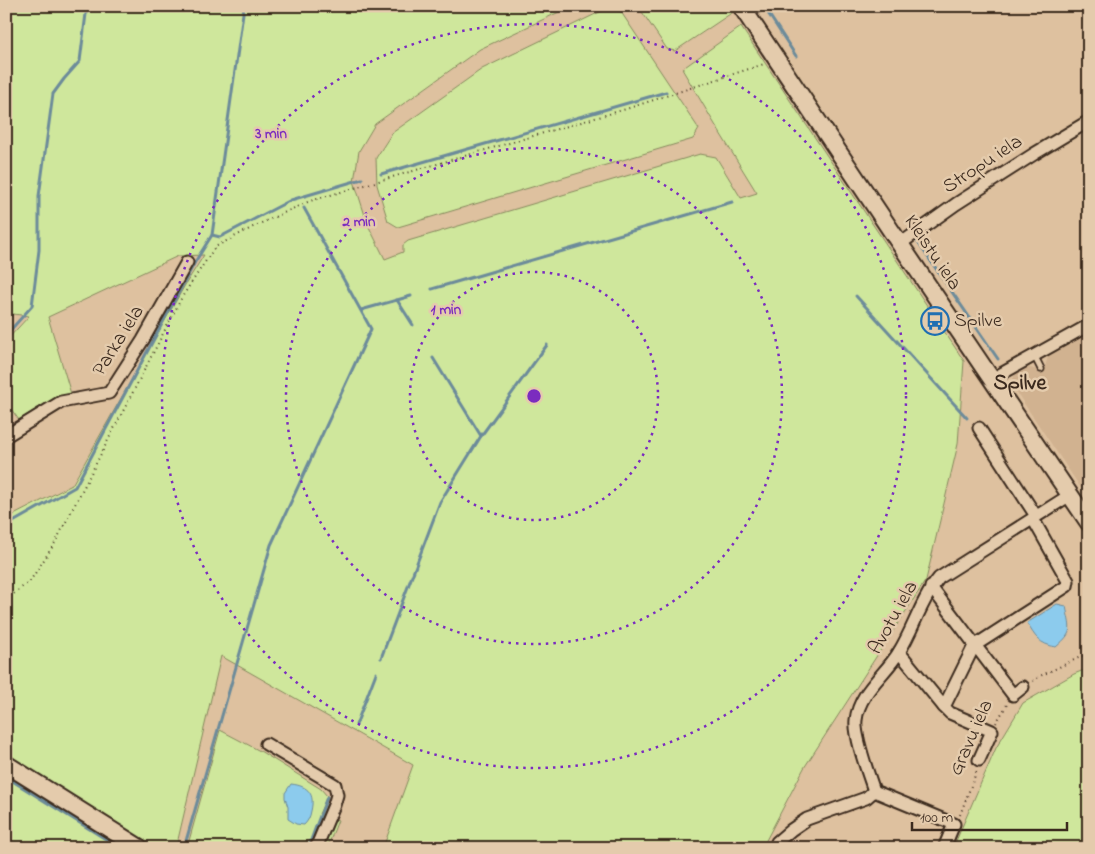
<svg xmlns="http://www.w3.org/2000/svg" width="1095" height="854" viewBox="0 0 1095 854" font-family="'Indie Flower',sans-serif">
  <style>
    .built { fill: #d1b290 }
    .green { fill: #cfe79c; stroke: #85885d }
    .water { fill: #8ccbed; stroke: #6c8b9a }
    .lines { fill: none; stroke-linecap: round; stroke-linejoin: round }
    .stream { stroke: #6c8b9a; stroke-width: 3 }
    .lane-casing { stroke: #3b2a1e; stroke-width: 9 }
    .street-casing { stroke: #3b2a1e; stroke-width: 15 }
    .secondary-casing { stroke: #3b2a1e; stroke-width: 20 }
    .path { stroke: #3b2a1e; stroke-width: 2; stroke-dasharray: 1 4; stroke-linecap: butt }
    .lane { stroke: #e4cbac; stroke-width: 5.5 }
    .street { stroke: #e4cbac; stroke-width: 11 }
    .secondary { stroke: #e4cbac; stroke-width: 16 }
    .ring { fill: none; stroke: #7b2cbf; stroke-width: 2.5; stroke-dasharray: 2.5 5 }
    .labels { text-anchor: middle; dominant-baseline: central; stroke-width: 5; stroke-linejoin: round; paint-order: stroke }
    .street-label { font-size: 20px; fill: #3b2a1e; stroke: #e4cbac }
    .poi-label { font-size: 20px; fill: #3b2a1e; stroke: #e4cbac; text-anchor: start }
    .quarter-label { font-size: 22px; font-weight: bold; fill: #3b2a1e; stroke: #e4cbac }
    .centre { fill: #7b2cbf; stroke: #e4cbac; stroke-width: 2.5 }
    .ring-label { font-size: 15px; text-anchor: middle; font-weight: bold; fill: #7b2cbf; stroke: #e4cbac; stroke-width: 5; stroke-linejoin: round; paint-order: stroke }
  </style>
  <rect width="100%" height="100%" fill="#dec19f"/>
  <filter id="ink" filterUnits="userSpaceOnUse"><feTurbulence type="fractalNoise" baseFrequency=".02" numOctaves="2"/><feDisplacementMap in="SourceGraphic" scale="10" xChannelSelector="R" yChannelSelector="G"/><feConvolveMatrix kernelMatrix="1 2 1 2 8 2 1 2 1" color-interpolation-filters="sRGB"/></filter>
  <g filter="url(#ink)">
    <polygon class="built" points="1089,333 1089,500 1011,384 1016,372 1027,367 1037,370 1045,367 1048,356"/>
    <g class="green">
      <polygon points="6,6 572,6 480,49 375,124 359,151 354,181 368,225 385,259 403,252 403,245 408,241 700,154 716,157 741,198 757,193 720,133 682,69 741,27 964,361 958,444 926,580 804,768 762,848 383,848 413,765 221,656 176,848 6,848 6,519 72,485 185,285 204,255 178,256 48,317 71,394 53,399 19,420 6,402 6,341 29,316 13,314 6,322"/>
      <polygon points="638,6 729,6 733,12 675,51 667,49"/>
      <polygon points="610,7 621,12 699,129 693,139 398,227 388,221 377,185 376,158 392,133 482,69"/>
      <polygon points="1089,668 1089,848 953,848 996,748 1023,703 1074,674"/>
      <polygon points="220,730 260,751 321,789 327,796 319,814 338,820 328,846 329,848 187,848"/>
    </g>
    <g class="water">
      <path d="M 1057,604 L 1066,606 C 1070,629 1075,631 1056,647 C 1039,644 1035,637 1027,623 Z"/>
      <path d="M 291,784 C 309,786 315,794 311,811 C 310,817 308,821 304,825 L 296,824 L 288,819 L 288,807 L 285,798 L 285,793 Z"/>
    </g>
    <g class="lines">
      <g class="stream">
        <polyline points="766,10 796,56"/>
        <polyline points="381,174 666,92"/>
        <polyline points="212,235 220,237 291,200 362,179"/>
        <polyline points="915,238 998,359"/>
        <polyline points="432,289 732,202"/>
        <polyline points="856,296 967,418"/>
        <polyline points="397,300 411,296"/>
        <polyline points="361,310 397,300 413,325"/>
        <polyline points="6,335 32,306 39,250 39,196 53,94 64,79 80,61 87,6"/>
        <polyline points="481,436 547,345"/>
        <polyline points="6,526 75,487 195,262 212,235 244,6"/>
        <polyline points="381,658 440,502 481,436 433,358"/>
        <polyline points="356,725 376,673"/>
        <polyline points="6,777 120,848"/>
        <polyline points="184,848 271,545 371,329 304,208"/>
        <polyline points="308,848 327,797"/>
      </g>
      <defs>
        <polyline id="lane" points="1034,355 1041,369"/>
        <g id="street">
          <polyline points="746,14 757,6"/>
          <polyline points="900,244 956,204 1034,154 1089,121"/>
          <polyline points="992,379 1089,325"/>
          <polyline points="979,428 1036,516"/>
          <polyline points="6,436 61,402 109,393 143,340 187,262"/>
          <polyline points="931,587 1013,695 1023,687"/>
          <polyline points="899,652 944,707"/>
          <polyline points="266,744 335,785 337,795 334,805 316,848"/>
          <polyline points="979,760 992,731 950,713 944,707 974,646 1067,586 1068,581 1033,519"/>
          <polyline points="775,848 777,842 791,830 807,819 866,798 874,791"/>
          <path d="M 944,848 L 954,824 L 874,791 C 868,773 854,736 856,720 C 859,692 885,675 899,652 C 914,628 921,600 939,578 L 1070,495"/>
        </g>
        <g id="secondary">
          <polyline points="741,6 900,244 1089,523"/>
          <polyline points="6,764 140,848"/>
        </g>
      </defs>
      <use href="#lane" class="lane-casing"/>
      <use href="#street" class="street-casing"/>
      <use href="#secondary" class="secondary-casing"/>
      <g class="path">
        <polyline points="6,600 30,581 55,543 182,297 215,247 257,225 310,201 626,109 764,64"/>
        <polyline points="1033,681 1040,676 1089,653"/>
        <polyline points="996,723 1008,703"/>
        <polyline points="960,815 977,770"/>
      </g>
      <use href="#lane" class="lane"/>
      <use href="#street" class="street"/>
      <use href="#secondary" class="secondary"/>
    </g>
  </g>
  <g class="ring">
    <circle cx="534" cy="396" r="124"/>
    <circle cx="534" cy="396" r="248"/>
    <circle cx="534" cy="396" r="372"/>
  </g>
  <defs>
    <symbol id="bus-ring" viewBox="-11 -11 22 22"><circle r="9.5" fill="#e4cbac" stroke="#1f6fb2" stroke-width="1.5"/><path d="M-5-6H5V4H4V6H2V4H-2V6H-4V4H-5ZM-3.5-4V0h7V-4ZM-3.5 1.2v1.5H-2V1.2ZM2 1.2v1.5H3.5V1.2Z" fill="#1f6fb2"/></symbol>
  </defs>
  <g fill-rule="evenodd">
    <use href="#bus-ring" x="919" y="305" width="32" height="32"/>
  </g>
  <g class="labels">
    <g class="street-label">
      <text transform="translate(983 165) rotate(-33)">Stropu iela</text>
      <text transform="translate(932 253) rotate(56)">Kleistu iela</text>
      <text transform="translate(119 341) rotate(-58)">Parka iela</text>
      <text transform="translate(894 618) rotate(-61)">Avotu iela</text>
      <text transform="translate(972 738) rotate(-66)">Gravu iela</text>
    </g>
    <g class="poi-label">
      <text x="954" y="321">Spilve</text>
    </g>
    <g class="quarter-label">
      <text x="1020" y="384">Spilve</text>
    </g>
  </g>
  <circle cx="534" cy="396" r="8" class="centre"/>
  <g class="ring-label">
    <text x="271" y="138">3 min</text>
    <text x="359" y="226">2 min</text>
    <text x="446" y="314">1 min</text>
  </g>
  <rect width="1095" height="854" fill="none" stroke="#e4cbac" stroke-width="25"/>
  <rect x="12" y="12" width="1070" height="829" fill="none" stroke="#3b2a1e" stroke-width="2" filter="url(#ink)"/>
  <path d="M912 822v8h155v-8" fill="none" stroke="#3b2a1e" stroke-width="2.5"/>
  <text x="920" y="822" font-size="15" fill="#3b2a1e" stroke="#e4cbac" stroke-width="4" paint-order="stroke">100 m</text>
</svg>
